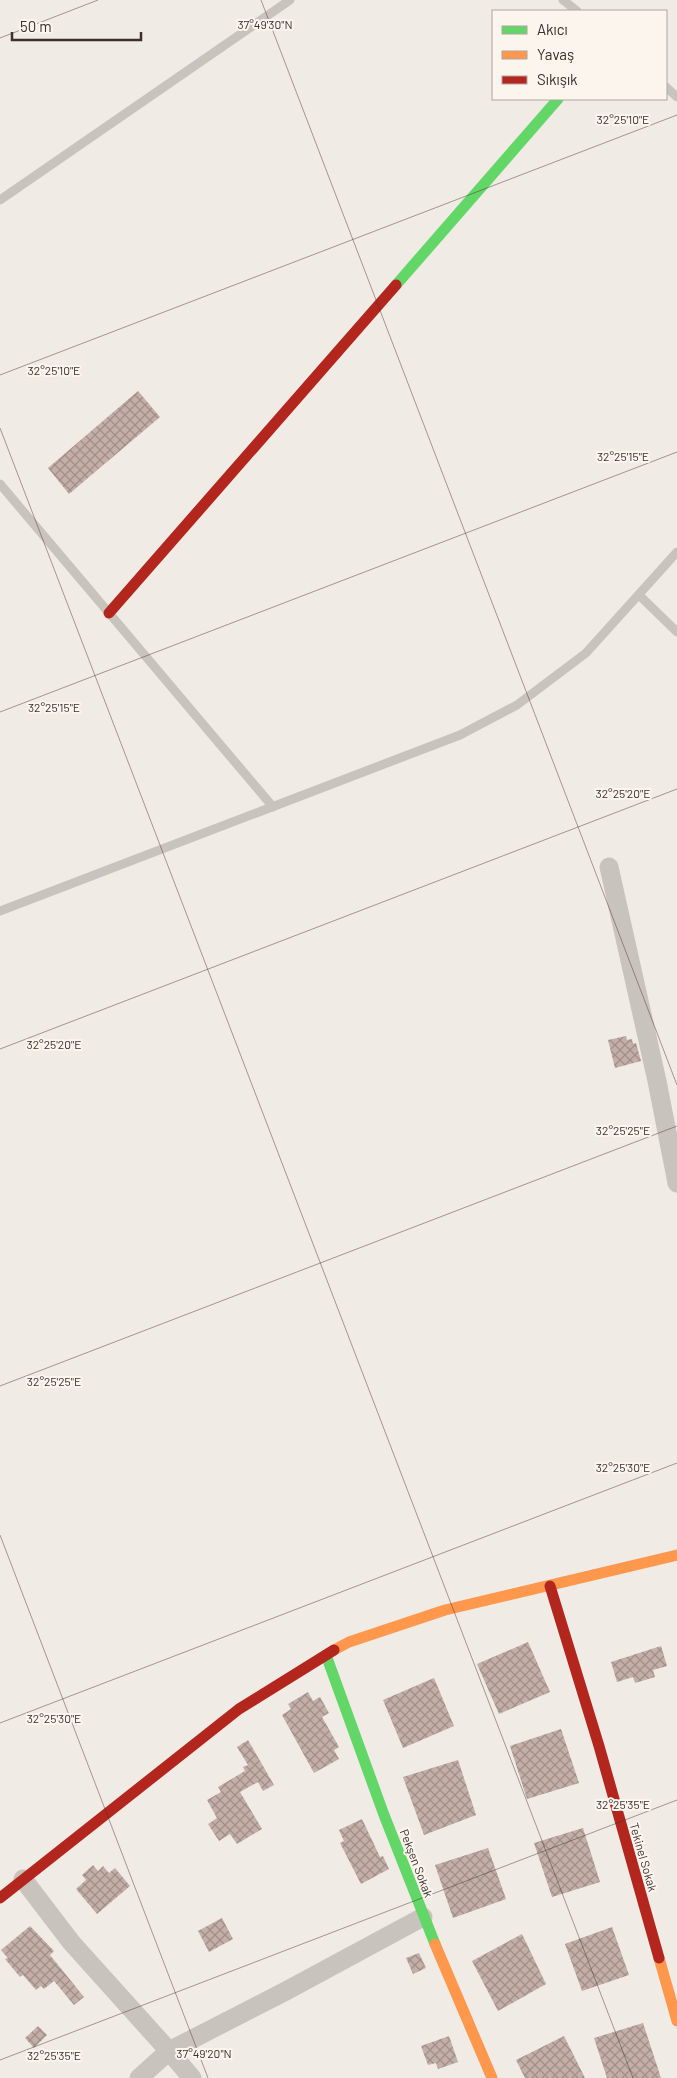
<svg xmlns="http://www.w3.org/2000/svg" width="677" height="2078" viewBox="0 0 677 2078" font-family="Barlow,sans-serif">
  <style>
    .building { fill: url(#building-cross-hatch) }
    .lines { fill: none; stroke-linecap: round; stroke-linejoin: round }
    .lane { stroke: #c9c3be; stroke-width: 9 }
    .street { stroke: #c9c3be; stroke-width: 19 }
    .fast { stroke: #63d668; stroke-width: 11 }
    .slow { stroke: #ff974d; stroke-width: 11 }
    .jam { stroke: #b3261e; stroke-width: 11 }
    .ticks { fill: none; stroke: #3b302b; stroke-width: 1; stroke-opacity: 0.45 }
    .labels { text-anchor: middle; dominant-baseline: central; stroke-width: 4; stroke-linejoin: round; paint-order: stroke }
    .street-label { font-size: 12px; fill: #3b302b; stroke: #fbf5ee }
    .ticks-label { font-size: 12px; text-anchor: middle; fill: #3b302b; stroke: #fbf5ee; stroke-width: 4; stroke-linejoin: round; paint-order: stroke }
  </style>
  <defs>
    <pattern id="building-cross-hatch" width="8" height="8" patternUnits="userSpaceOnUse" patternTransform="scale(1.25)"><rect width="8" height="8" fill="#c3afa7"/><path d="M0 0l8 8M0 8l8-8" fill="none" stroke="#a08f88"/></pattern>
  </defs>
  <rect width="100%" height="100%" fill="#f0ebe5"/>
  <g class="building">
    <polygon points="138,391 160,417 69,494 48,468"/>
    <polygon points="626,1036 627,1040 632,1039 633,1044 636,1043 641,1061 615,1068 608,1040"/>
    <polygon points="528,1642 550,1692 499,1714 477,1664"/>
    <polygon points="661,1646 667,1666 653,1670 655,1677 635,1683 633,1677 617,1682 611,1662"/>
    <polygon points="434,1678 454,1726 403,1748 383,1700"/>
    <polygon points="308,1692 313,1701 320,1697 329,1713 322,1717 339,1747 334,1750 339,1759 314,1773 282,1715 291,1709 288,1704"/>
    <polygon points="561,1729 579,1783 527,1799 510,1746"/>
    <polygon points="248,1740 274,1785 263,1791 258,1782 240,1792 262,1829 237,1844 230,1834 219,1841 208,1824 217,1818 207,1800 221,1792 218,1787 245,1771 243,1767 248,1765 237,1747"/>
    <polygon points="458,1760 476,1815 424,1835 403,1777"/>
    <polygon points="362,1819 380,1857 383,1856 389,1869 361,1884 340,1843 344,1841 339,1830"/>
    <polygon points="583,1828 600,1882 552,1897 534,1843"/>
    <polygon points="488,1848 506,1899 453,1918 435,1865"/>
    <polygon points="93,1865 98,1871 103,1866 109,1873 115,1868 130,1886 97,1914 76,1889 86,1880 82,1875"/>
    <polygon points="222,1918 233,1939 209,1952 198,1931"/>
    <polygon points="30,1926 54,1951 50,1955 84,1997 74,2005 54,1981 44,1989 41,1986 36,1990 23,1975 20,1977 5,1959 8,1958 1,1950"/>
    <polygon points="612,1927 629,1975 582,1991 565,1944"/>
    <polygon points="522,1934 546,1984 498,2011 472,1961"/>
    <polygon points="419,1953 426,1968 413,1974 406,1958"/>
    <polygon points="643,2023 661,2078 607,2078 594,2038"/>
    <polygon points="38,2026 47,2035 34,2048 25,2038"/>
    <polygon points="449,2036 458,2062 438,2069 436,2063 428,2065 421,2046"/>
    <polygon points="564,2036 585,2078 525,2078 516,2060"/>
  </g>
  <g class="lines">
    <g class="lane">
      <polyline points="563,0 577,11"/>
      <polyline points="666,87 677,97"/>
      <polyline points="0,200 290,0"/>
      <polyline points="0,484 273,807"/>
      <polyline points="639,595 677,632"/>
      <polyline points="0,911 460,735 517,705 586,653 677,552"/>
    </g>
    <g class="street">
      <polyline points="609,867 657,1081 677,1183"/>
      <polyline points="23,1879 71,1942 169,2051 139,2078"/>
      <polyline points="192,2078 169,2051 284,1992 423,1917"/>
    </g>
    <g class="fast">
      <polyline points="396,285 558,99"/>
      <polyline points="326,1655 384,1815 435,1944"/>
    </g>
    <g class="slow">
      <polyline points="334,1650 349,1642 445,1610 677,1555"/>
      <polyline points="435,1944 492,2078"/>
      <polyline points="659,1958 677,2021"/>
    </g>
    <g class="jam">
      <polyline points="109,613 396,285"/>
      <polyline points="550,1586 599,1746 659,1958"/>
      <polyline points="0,1898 239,1709 334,1650"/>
    </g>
  </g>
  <path class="ticks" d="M 261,0 L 677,1085M 0,38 L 98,0M 0,375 L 677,115M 0,428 L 633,2078M 0,712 L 677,452M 0,1049 L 677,789M 0,1386 L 677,1126M 0,1535 L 208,2078M 0,1723 L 677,1463M 0,2060 L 677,1800"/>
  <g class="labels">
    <g class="street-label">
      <text transform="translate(644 1857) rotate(74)">Tekinel Sokak</text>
      <text transform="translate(417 1863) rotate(69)">Pekşen Sokak</text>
    </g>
  </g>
  <g class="ticks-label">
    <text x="265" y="29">37°49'30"N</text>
    <text x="623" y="124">32°25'10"E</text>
    <text x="54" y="375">32°25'10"E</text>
    <text x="623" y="461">32°25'15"E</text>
    <text x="54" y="712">32°25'15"E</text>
    <text x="623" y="798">32°25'20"E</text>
    <text x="54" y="1049">32°25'20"E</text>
    <text x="623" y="1135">32°25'25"E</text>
    <text x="54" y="1386">32°25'25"E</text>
    <text x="623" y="1472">32°25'30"E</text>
    <text x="54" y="1723">32°25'30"E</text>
    <text x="623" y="1809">32°25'35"E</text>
    <text x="204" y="2058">37°49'20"N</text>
    <text x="54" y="2060">32°25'35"E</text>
  </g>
  <rect x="492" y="10" width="175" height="90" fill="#fbf5ee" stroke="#aea6a0"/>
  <rect x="502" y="26" width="25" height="8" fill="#63d668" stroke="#aea6a0"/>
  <text x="537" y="35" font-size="15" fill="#3b302b">Akıcı</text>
  <rect x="502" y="51" width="25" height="8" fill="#ff974d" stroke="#aea6a0"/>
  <text x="537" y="60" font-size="15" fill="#3b302b">Yavaş</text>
  <rect x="502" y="76" width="25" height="8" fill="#b3261e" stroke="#aea6a0"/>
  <text x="537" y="85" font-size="15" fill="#3b302b">Sıkışık</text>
  <path d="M12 32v8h129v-8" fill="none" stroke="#3b302b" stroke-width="2.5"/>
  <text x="20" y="32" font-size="15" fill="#3b302b" stroke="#fbf5ee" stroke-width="4" paint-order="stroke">50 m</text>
</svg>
